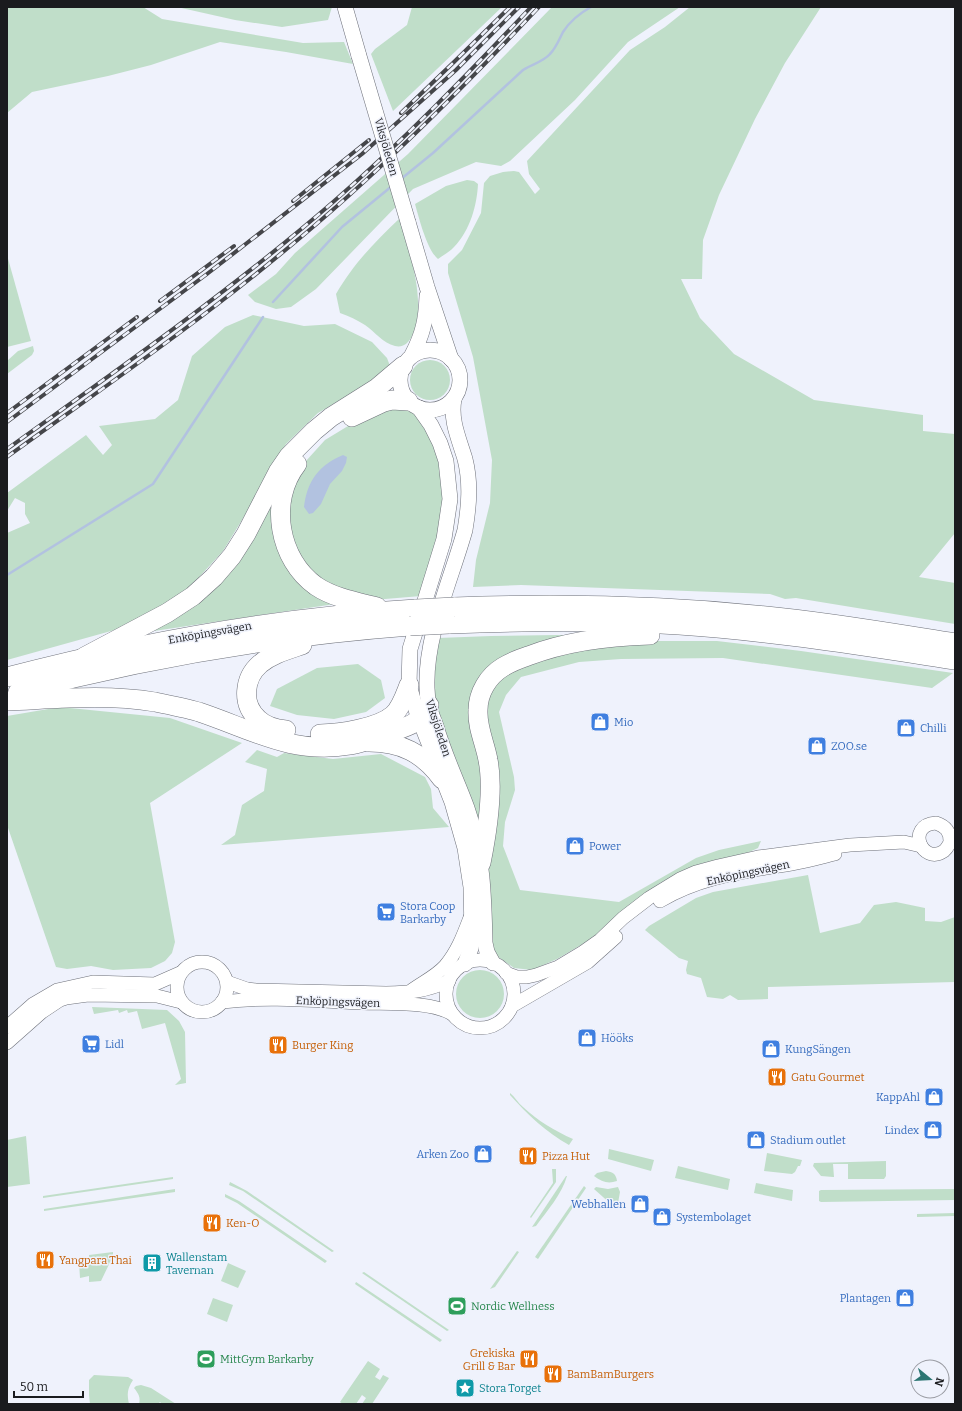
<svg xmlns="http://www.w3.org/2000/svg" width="962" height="1411" viewBox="0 0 962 1411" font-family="Bitter,serif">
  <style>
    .green { fill: #c0dec9 }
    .water { fill: #b2c2e0 }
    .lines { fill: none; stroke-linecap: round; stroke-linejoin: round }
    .stream { stroke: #b2c2e0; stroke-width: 2.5 }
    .tertiary-casing { stroke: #6e717a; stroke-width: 14 }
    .secondary-casing { stroke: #6e717a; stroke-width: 16 }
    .motorway-casing { stroke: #6e717a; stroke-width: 20 }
    .tertiary { stroke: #fff; stroke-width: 13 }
    .secondary { stroke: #fff; stroke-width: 15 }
    .motorway { stroke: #fff; stroke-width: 19 }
    .rail-casing { stroke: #45464a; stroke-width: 4 }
    .rail { stroke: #eff2fc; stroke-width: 2.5; stroke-dasharray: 8; stroke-linecap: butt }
    .secondary-bridge-casing { stroke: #6e717a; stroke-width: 16; stroke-linecap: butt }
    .motorway-bridge-casing { stroke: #6e717a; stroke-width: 20; stroke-linecap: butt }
    .secondary-bridge { stroke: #fff; stroke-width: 15 }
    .motorway-bridge { stroke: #fff; stroke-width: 19 }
    .labels { text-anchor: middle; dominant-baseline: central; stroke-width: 3; stroke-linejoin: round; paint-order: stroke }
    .street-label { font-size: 11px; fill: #1a1b1e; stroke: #eff2fc }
    .shop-label { font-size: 11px; fill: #366cbe; stroke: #eff2fc; text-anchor: start }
    .food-label { font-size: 11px; fill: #c56008; stroke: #eff2fc; text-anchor: start }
    .culture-label { font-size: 11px; fill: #0d838f; stroke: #eff2fc; text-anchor: start }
    .leisure-label { font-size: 11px; fill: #27864d; stroke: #eff2fc; text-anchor: start }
  </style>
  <rect width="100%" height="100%" fill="#eff2fc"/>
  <g class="green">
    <polygon points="7,7 143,7 162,19 303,43 344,42 353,64 286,52 220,42 151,65 108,76 32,92 7,113"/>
    <polygon points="177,7 332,7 328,20 282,27 235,20"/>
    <polygon points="412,7 502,7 393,111 371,54 375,49 407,25"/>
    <polygon points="552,7 680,7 628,42 575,100 510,161 501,166 476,162 413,189 316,289 291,307 276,309 255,302 248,295 276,274 295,253 408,154"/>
    <polygon points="690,7 821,7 785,63 755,119 719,195 703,240 702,279 681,279 700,318 734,354 814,400 923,415 923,431 955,434 955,533 919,577 955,583 955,624 796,598 785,599 770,594 521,585 473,587 476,560 490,503 492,460 473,357 448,273 448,264 462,250 481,213 484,183 490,176 503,172 514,171 519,172 535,194 540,189 529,174 527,161 630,50 665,27"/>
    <path d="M 467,180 L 474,181 L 478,184 C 477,205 470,231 454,247 C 450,252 443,255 438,259 C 427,250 419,218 415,204 L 446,186 Z"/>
    <path d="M 399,219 C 409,248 428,306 412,336 C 409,342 404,348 395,346 C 383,343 375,332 365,325 C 357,320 349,316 340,313 L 336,294 C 354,263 374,243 399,219 Z"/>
    <polygon points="7,255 31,341 7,347"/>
    <polygon points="253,315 304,326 335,324 372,342 387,358 390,366 375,380 318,413 286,444 245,515 223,551 180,598 129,626 7,660 7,533 30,523 25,514 25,503 15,498 7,511 7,493 86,435 103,455 112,445 99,426 155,419 178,400 192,356 225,327"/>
    <polygon points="33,346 34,351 32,355 7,374 7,361 18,351"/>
    <circle cx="430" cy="380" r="20"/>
    <path d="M 402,407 C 419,414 420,420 428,435 C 459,489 438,542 421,596 L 385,599 L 359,599 L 344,593 L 308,571 L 286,527 L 296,472 L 325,440 L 353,423 L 379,409 Z"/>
    <polygon points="281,477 280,549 335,604 154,631 154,626 185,610"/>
    <polygon points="557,635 614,635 627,641 717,641 801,651 953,673 932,688 723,658 621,659 579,662 521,677 506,695 499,712 514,777 515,790 505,822 503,846 520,890 619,902 696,858 719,850 761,841 758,848 745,854 700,864 660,883 593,938 557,959 532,970 514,968 497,956 492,945 491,903 489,875 460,776 435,702 432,667 438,638 491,636"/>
    <polygon points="358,664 381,680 385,698 366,712 334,719 297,715 270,706 277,689 317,668"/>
    <polygon points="60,707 170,718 242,743 150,803 175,942 172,953 165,961 151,968 113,970 91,966 67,969 56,967 7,825 7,716"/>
    <polygon points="257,750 277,757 284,753 333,759 381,754 425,777 431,789 433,808 449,827 221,845 235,835 242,805 264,791 267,769 245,762"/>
    <polygon points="808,875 820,933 860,923 874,905 896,902 925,908 925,921 941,922 955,917 955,982 768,987 768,999 738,1000 730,995 723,999 707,997 701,978 687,974 686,970 688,961 679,958 645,930 649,926 696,898 713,892"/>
    <circle cx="480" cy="994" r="24"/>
    <polygon points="92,1007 167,1010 179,1021 185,1032 186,1083 175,1085 181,1079 165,1023 142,1029 137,1011 128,1013 127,1010 119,1013 118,1010 94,1014"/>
    <path d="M 510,1093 C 515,1097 518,1103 523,1107 C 538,1121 555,1131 573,1139 L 569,1145 C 546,1132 528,1115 510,1095 Z"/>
    <polygon points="26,1136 30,1184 7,1187 7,1140"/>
    <polygon points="609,1149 654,1160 651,1171 608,1159"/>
    <polygon points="767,1153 802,1160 800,1166 798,1166 795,1172 792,1174 764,1171"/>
    <polygon points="886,1161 886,1176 884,1179 848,1179 848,1164 833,1164 834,1177 833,1177 821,1176 813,1166 814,1163"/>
    <polygon points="678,1166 730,1179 728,1190 675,1178"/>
    <polygon points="552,1169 556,1169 556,1182 531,1218 530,1217 553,1183"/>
    <path d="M 606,1171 C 613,1172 616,1174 617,1181 C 608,1184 602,1182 594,1176 L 597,1173 Z"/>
    <path d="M 566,1176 L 567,1176 C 562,1194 547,1211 536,1226 L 532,1227 Z"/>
    <polygon points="173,1177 173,1179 43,1198 43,1196"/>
    <polygon points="230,1182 247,1191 334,1251 332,1252 243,1191 229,1185"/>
    <polygon points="756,1183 793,1190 792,1201 754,1193"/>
    <polygon points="584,1186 586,1188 538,1259 535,1257"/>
    <polygon points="596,1187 608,1189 618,1187 620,1192 618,1203 612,1205 594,1189"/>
    <polygon points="175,1189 175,1192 44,1211 44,1209"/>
    <polygon points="955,1189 955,1200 821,1202 819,1201 819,1191 821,1190"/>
    <polygon points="225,1194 239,1201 327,1261 325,1263 237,1203 225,1197"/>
    <polygon points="955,1213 955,1216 917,1217 917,1214"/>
    <polygon points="517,1251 519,1252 495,1287 490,1289"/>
    <polygon points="113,1252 113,1256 101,1281 89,1282 89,1276 80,1278 79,1262 89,1261 89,1255"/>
    <polygon points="228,1263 246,1271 238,1288 221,1281"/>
    <polygon points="364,1272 449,1330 447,1331 362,1273"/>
    <polygon points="356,1282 442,1340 440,1342 355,1284"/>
    <polygon points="213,1298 233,1305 227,1322 207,1314"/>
    <polygon points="368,1361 380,1369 375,1377 380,1380 383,1375 389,1378 372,1404 362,1404 366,1398 362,1395 356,1404 343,1404 340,1402"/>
    <path d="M 94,1375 L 128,1377 L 133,1380 C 127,1389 127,1394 129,1404 L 90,1404 L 89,1395 L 89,1380 Z"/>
    <path d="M 141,1385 L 151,1388 L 176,1404 L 162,1404 L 160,1402 L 158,1404 L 139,1404 C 141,1397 138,1393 134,1388 L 136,1386 Z"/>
  </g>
  <path class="water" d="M 343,455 L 347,457 L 346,463 L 342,471 L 330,484 L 321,504 L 313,513 L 309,514 L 304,507 C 307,481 319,465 343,455 Z"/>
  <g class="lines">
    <g class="stream">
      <path d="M 401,179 L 433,153 L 523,70 C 532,64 543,62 550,54 C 556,48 559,40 563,32 C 570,21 580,13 591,7"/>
      <polyline points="273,302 342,227 392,186"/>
      <polyline points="7,575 153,484 263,317"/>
    </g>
    <defs>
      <g id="tertiary">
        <path d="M 950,841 C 950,831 945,826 936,823 C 905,825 922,866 944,851 C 949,847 949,842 955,836"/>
        <path d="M 660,901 C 705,875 747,872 796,863 C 809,861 822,857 835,854"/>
        <circle cx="480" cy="994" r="34"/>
        <circle cx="202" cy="987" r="25"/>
        <polyline points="506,973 517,977 527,977 536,975 558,967 583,952 600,940 623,918 649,898 680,879 696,872 718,866 758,857 850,845 904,842 921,846"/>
        <path d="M 227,982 L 247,989 L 256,990 L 386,993 C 410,993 427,991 449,981"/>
        <path d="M 412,990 C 423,982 436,976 445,966 C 458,951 464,933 471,915"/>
        <path d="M 222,1002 C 268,996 316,1001 362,1003 C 388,1004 430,1001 452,1014"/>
        <polyline points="512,1006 588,962 616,937"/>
        <polyline points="7,1027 33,1004 57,990 93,982 155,984 180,973"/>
        <polyline points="7,1043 42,1012 60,1000 66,998 88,995 157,996 181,1002"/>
      </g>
      <g id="secondary">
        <polyline points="345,7 359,56"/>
        <polyline points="408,222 427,287 451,359"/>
        <circle cx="430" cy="380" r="30"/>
        <path d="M 412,355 C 423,334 426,320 427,296"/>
        <path d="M 454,399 C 450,420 459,439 465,459 C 471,483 469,506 465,530 C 451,580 425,636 427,688 C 427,702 431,714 436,726 C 444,754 457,781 467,808 C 483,853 484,896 485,943 L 487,952 L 493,963"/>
        <polyline points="419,408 431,425 440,443 446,461 450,499 444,539 410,649 409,685 417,713 452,802 465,848 471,887 472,932 471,948 465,964"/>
      </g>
      <g id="motorway">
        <polyline points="352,417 384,402 392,400 408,401"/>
        <path d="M 297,464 C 268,501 279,560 316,586 C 334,598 357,602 377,607"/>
        <path d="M 454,607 C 558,603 662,605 766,616 C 829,622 892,633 955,643"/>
        <path d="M 449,624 C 525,621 602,620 679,625 C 771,631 863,646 955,660"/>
        <polyline points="84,657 167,613 193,596 214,577 232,556 246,534 278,472 289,456 314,431 331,417 377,388 403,366"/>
        <path d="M 7,677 C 141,642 277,617 416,609"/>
        <path d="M 18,692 C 146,658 278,636 410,626"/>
        <path d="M 7,701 C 56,699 106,694 155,702 C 170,705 185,708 199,712 C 253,730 291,755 351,745 C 363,743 376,737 388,733 C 406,727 421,724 429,705"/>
        <path d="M 286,730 C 276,729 265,726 258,719 C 241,704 244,678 260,664 C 272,654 287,650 302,645"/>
        <path d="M 320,734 C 339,734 378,728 393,715 C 401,708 405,695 409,685"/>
        <path d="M 369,742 C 401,742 423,753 442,779"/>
        <path d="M 481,863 C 487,833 494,790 488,760 C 485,743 477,728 478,710 C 478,693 488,676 503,667 C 511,662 519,659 528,656 C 567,641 608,636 650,635"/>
      </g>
    </defs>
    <use href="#tertiary" class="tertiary-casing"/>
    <use href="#secondary" class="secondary-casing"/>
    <use href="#motorway" class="motorway-casing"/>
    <use href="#tertiary" class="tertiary"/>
    <use href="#secondary" class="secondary"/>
    <use href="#motorway" class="motorway"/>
    <defs>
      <g id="rail">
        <polyline points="401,113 454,62 510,7"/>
        <polyline points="293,201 369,140"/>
        <polyline points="160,301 234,246"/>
        <polyline points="7,413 137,317"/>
        <polyline points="7,422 207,274 362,154 456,70 519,7"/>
        <path d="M 7,449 C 117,370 229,292 332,203 C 402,142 467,75 531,7"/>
        <path d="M 7,457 C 100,390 195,325 283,252 C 375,177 458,93 539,7"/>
      </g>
    </defs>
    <use href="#rail" class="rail-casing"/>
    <use href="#rail" class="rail"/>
    <defs>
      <polyline id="secondary-bridge" points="359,56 408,222"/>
      <g id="motorway-bridge">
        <polyline points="416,609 454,607"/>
        <polyline points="410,626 449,624"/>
      </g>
    </defs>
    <use href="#secondary-bridge" class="secondary-bridge-casing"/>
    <use href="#motorway-bridge" class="motorway-bridge-casing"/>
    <use href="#secondary-bridge" class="secondary-bridge"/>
    <use href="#motorway-bridge" class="motorway-bridge"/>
  </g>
  <defs>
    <symbol id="shop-square" viewBox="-11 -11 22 22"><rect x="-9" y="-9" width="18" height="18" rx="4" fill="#3f7fe0" stroke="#eff2fc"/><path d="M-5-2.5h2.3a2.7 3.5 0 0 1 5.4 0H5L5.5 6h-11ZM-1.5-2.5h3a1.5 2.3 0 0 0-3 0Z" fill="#fff"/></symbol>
    <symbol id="supermarket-square" viewBox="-11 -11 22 22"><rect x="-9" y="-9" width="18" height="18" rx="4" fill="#3f7fe0" stroke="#eff2fc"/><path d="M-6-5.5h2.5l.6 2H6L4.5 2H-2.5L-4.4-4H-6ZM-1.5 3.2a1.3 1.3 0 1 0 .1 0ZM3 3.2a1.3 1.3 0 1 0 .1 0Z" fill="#fff"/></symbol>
    <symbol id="restaurant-square" viewBox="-11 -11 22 22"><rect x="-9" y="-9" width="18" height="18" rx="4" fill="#e8710a" stroke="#eff2fc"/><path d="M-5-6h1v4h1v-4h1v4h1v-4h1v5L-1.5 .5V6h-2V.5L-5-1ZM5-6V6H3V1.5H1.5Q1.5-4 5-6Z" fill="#fff"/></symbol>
    <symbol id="building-square" viewBox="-11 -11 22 22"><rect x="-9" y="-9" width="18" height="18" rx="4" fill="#0f9aa8" stroke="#eff2fc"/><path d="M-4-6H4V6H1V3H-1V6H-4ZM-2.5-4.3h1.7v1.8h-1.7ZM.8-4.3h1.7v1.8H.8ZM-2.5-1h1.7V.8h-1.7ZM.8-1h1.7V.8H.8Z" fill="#fff"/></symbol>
    <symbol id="stadium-square" viewBox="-11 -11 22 22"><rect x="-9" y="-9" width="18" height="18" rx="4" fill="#2e9e5b" stroke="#eff2fc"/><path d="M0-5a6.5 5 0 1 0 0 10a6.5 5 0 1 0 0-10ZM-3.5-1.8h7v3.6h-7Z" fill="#fff"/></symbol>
    <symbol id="sight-square" viewBox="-11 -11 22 22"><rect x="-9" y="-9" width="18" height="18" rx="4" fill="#0f9aa8" stroke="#eff2fc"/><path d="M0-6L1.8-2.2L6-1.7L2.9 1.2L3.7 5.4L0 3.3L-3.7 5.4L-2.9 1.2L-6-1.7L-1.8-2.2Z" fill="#fff"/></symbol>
  </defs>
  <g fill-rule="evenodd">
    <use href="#shop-square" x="589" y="711" width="22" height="22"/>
    <use href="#shop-square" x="895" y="717" width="22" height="22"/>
    <use href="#shop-square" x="806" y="735" width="22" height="22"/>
    <use href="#shop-square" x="564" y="835" width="22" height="22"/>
    <use href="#supermarket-square" x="375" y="901" width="22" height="22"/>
    <use href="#shop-square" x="576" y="1027" width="22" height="22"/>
    <use href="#supermarket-square" x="80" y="1033" width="22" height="22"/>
    <use href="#restaurant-square" x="267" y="1034" width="22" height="22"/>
    <use href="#shop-square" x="760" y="1038" width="22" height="22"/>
    <use href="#restaurant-square" x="766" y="1066" width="22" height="22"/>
    <use href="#shop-square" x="923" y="1086" width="22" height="22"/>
    <use href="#shop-square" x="922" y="1119" width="22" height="22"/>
    <use href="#shop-square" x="745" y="1129" width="22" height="22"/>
    <use href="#shop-square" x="472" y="1143" width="22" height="22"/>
    <use href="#restaurant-square" x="517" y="1145" width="22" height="22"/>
    <use href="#shop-square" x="629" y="1193" width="22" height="22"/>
    <use href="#shop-square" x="651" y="1206" width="22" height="22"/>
    <use href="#restaurant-square" x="201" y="1212" width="22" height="22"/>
    <use href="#restaurant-square" x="34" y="1249" width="22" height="22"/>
    <use href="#building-square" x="141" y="1252" width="22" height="22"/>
    <use href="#shop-square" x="894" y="1287" width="22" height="22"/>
    <use href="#stadium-square" x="446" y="1295" width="22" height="22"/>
    <use href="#stadium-square" x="195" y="1348" width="22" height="22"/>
    <use href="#restaurant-square" x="518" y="1348" width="22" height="22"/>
    <use href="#restaurant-square" x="542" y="1363" width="22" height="22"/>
    <use href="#sight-square" x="454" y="1377" width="22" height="22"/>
  </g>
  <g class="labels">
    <g class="street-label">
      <text transform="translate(386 147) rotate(74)">Viksjöleden</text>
      <text transform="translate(210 633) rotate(-10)">Enköpingsvägen</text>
      <text transform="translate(438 728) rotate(72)">Viksjöleden</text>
      <text transform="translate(748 873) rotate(-12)">Enköpingsvägen</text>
      <text transform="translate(338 1002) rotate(2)">Enköpingsvägen</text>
    </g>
    <g class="shop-label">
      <text x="614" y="722">Mio</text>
      <text x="920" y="728">Chilli</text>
      <text x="831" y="746">ZOO.se</text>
      <text x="589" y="846">Power</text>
      <text x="400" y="906">Stora Coop<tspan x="400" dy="13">Barkarby</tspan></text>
      <text x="601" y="1038">Hööks</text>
      <text x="105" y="1044">Lidl</text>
      <text x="785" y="1049">KungSängen</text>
      <text x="920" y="1097" text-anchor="end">KappAhl</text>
      <text x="919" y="1130" text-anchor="end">Lindex</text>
      <text x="770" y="1140">Stadium outlet</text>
      <text x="469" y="1154" text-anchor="end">Arken Zoo</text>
      <text x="626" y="1204" text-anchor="end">Webhallen</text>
      <text x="676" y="1217">Systembolaget</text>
      <text x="891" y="1298" text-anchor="end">Plantagen</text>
    </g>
    <g class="food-label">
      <text x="292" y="1045">Burger King</text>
      <text x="791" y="1077">Gatu Gourmet</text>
      <text x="542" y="1156">Pizza Hut</text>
      <text x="226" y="1223">Ken-O</text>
      <text x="59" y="1260">Yangpara Thai</text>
      <text x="515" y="1353" text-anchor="end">Grekiska<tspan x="515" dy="13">Grill &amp; Bar</tspan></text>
      <text x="567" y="1374">BamBamBurgers</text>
    </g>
    <g class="culture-label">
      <text x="166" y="1257">Wallenstam<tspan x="166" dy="13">Tavernan</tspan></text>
      <text x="479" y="1388">Stora Torget</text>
    </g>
    <g class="leisure-label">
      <text x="471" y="1306">Nordic Wellness</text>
      <text x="220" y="1359">MittGym Barkarby</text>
    </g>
  </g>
  <rect width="962" height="1411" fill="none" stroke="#1a1b1e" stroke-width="16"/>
  <g transform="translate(930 1379) rotate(108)"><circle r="19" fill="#eff2fc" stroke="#9a9ca3"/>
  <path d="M0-3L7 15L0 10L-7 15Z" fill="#2b7572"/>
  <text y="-6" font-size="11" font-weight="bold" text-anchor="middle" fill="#1a1b1e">N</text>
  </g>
  <path d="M14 1391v6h69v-6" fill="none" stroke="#1a1b1e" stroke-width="2"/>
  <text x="20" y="1391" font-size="12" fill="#1a1b1e" stroke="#eff2fc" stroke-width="3" paint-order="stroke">50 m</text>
</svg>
